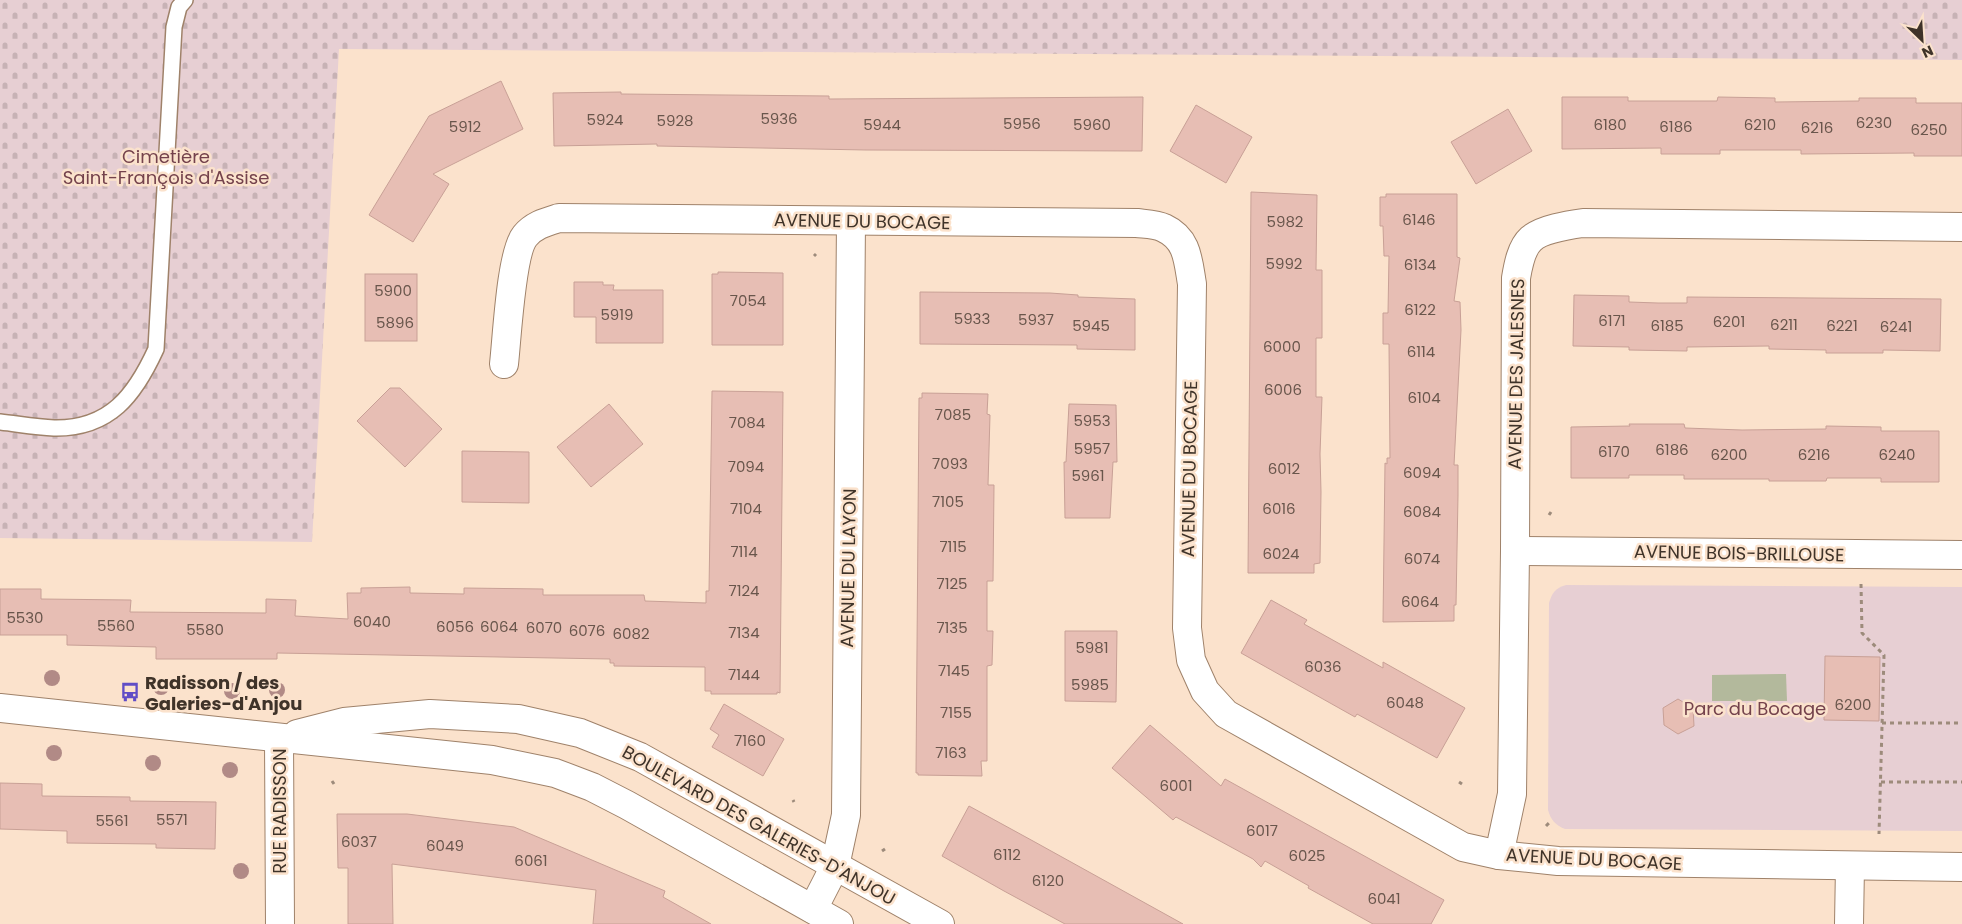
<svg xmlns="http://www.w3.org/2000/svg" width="1962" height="924" viewBox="0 0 1962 924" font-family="Poppins,sans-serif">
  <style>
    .cemetery { fill: url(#cemetery-stones) }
    .green { fill: #e7cfd3 }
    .water { fill: #b3b99c }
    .building { fill: #e7beb4; stroke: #c8a096 }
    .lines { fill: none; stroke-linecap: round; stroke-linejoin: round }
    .lane-casing { stroke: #9f826a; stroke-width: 18 }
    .street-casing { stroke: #9f826a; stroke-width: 30 }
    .secondary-casing { stroke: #9f826a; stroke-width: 30 }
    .path { stroke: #9d8b7b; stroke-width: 3; stroke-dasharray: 4 4; stroke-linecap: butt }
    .lane { stroke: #fff; stroke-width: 15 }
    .street { stroke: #fff; stroke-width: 28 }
    .secondary { stroke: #fff; stroke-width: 28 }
    .tree { fill: #b18a86 }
    .labels { text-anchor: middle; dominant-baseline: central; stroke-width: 5; stroke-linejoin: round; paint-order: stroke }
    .number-label { font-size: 15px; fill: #69564c }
    .park-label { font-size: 18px; fill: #74424c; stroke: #fbe2cc }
    .street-label { font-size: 18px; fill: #3f3329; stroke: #fbe2cc }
    .poi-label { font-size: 18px; font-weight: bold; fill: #3f3329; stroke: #fbe2cc; text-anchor: start }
  </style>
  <defs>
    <pattern id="cemetery-stones" width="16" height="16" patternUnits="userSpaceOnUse" patternTransform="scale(1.25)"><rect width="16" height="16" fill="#e7cfd3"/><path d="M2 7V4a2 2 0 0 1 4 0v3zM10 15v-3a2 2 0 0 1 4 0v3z" fill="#c7b2b5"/></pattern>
  </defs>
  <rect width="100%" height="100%" fill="#fbe2cc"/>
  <polygon class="cemetery" points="0,0 1962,0 1962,60 339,49 312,542 0,538"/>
  <path class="green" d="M 1566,585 L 1962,587 L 1962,831 L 1565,829 C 1555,825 1551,820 1548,810 L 1549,603 C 1552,593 1555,588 1566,585 Z"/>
  <polygon class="water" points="1786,674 1787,701 1712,701 1712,675"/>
  <g class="building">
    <polygon points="501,81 523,129 433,174 449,184 413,242 369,215 429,116"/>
    <polygon points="621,92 621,94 829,96 829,99 1143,97 1142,151 866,150 657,146 657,144 554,146 553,93"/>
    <polygon points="1562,97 1628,97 1628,101 1717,101 1718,97 1775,98 1775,102 1859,101 1859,98 1916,98 1916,103 1962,103 1962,156 1914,156 1914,153 1801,154 1801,150 1720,150 1720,154 1661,154 1661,148 1562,149"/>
    <polygon points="1196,105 1252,137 1226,183 1170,151"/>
    <polygon points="1508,109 1532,151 1476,184 1451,142"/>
    <polygon points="1251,192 1317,195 1316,270 1322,270 1322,338 1316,338 1316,397 1322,397 1320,454 1321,492 1320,563 1314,564 1314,573 1248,573"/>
    <polygon points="1386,194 1457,194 1457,257 1460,258 1454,301 1460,302 1461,330 1454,465 1458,465 1458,495 1456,605 1454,605 1454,621 1383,622 1385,463 1387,464 1387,458 1390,458 1389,344 1383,344 1383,313 1388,313 1389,256 1384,256 1383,226 1380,226 1380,197 1386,197"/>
    <polygon points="718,272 783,273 783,345 712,345 712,274 718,274"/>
    <rect x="365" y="274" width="52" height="67"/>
    <polygon points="574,282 603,282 603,285 614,285 613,290 663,290 663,343 596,343 596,317 574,317"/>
    <polygon points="920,292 1050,293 1078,295 1078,297 1135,299 1135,350 1077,349 1077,345 920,344"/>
    <polygon points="1574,295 1629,296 1629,302 1658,303 1687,303 1687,297 1941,299 1940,351 1883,350 1883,353 1826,353 1826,350 1769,349 1769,346 1687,347 1687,351 1629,350 1629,347 1573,346"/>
    <polygon points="390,388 400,388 442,429 405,467 357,421"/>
    <polygon points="712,391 783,392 780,693 777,692 777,694 711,694 711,691 705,691 705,667 614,666 614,663 610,663 610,659 277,653 277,659 156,659 156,647 67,645 67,635 0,635 0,589 41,589 41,599 131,600 130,612 266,613 266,599 296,600 295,616 348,619 347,593 361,593 361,588 410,587 410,593 464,594 464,588 543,589 543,595 644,595 645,601 706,603 706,591 709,591"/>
    <polygon points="922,393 988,394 987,414 990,415 988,485 994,485 993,581 987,581 987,631 993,631 992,665 987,666 987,761 981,761 982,776 918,775 918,773 916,773 919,398 922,398"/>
    <polygon points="609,404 643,444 591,487 557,447"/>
    <polygon points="1069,404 1116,405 1117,462 1113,462 1110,518 1065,518 1064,462 1066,462"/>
    <polygon points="1629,424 1684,424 1685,428 1742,430 1826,429 1826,426 1881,427 1881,431 1939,431 1939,482 1881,482 1881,478 1827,478 1826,481 1769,481 1769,479 1684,479 1684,475 1629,475 1629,478 1571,478 1571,427 1630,426"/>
    <polygon points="462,451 529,452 529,503 462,502"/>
    <polygon points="1271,600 1307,620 1304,624 1383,668 1383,662 1465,708 1437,758 1357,714 1355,717 1241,653"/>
    <polygon points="1065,631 1117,631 1116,702 1065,701"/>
    <polygon points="1825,656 1880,657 1879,721 1824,720"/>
    <polygon points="1678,699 1693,708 1694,726 1678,734 1664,725 1663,708"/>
    <polygon points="724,704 784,739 763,776 712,747 719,735 710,729"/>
    <polygon points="1150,725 1221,786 1225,779 1444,900 1431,924 1373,924 1308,888 1309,886 1265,861 1261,867 1253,859 1176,817 1173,820 1112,768"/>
    <polygon points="0,783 42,784 42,796 130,797 130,801 216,802 215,849 156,848 156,844 67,843 67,831 0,829"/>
    <polygon points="969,806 1033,841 1183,924 1065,924 1004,891 942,856"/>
    <polygon points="337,814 407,814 514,827 665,891 663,897 711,924 593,924 596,890 392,864 393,924 348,924 348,868 338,868"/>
  </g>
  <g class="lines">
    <defs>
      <path id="lane" d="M 0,422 C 18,424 36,427 54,428 C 110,429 135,395 156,349 L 174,27 L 179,7 L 185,0"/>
      <g id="street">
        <path d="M 504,364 C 507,338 511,253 525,236 C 534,225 546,222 559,218 L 1137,223 C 1145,224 1156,224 1164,228 C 1188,239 1188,261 1192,284 L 1187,628 L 1191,660 L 1205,691 L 1226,714 L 1463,847 L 1499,855 L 1558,861 L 1962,867"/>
        <polyline points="1515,551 1962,555"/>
        <path d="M 1499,855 L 1512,794 L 1515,551 L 1516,278 C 1518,266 1521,248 1531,239 C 1542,229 1569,225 1583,223 L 1962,227"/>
        <polyline points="813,909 835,866 846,815 851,221"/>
        <polyline points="1849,924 1850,866"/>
      </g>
      <g id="secondary">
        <polyline points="0,708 492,760 555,773 592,787 627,805 839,924"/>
        <polyline points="297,734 344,722 430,714 518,719 580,733 640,757 940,924"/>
        <polyline points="279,738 280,924"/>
      </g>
    </defs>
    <use href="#lane" class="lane-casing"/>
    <use href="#street" class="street-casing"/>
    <use href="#secondary" class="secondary-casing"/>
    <g class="path">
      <polyline points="814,256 816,254"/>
      <polyline points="1549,515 1551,512"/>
      <polyline points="1861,584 1862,633 1884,655 1879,834"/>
      <polyline points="1882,723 1962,723"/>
      <polyline points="332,781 334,784"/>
      <polyline points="1459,782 1462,784"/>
      <polyline points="1881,782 1962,782"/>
      <polyline points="793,800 794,802"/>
      <polyline points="1546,826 1549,823"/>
      <polyline points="882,851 885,849"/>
    </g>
    <use href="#lane" class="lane"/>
    <use href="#street" class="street"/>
    <use href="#secondary" class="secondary"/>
  </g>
  <g class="tree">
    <circle cx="52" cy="678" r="8"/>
    <circle cx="161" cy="687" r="8"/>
    <circle cx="277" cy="690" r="8"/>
    <circle cx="232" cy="691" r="8"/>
    <circle cx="54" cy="753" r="8"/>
    <circle cx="153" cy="763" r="8"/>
    <circle cx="230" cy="770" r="8"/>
    <circle cx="241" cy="871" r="8"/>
  </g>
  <defs>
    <symbol id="bus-bare" viewBox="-9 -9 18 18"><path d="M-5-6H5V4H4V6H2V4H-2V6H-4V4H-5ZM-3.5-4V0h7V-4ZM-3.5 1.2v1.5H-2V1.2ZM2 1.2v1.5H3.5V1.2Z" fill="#604dc6" stroke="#fbe2cc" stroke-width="2.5" paint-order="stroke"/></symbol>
  </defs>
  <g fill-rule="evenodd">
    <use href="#bus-bare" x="116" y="678" width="28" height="28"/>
  </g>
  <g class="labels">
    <g class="number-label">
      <text x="779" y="118">5936</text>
      <text x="605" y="119">5924</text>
      <text x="675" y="120">5928</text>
      <text x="1874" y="122">6230</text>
      <text x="1022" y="123">5956</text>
      <text x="882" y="124">5944</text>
      <text x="1092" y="124">5960</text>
      <text x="1610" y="124">6180</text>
      <text x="1760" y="124">6210</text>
      <text x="465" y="126">5912</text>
      <text x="1676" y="126">6186</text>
      <text x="1817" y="127">6216</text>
      <text x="1929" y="129">6250</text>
      <text x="1419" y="219">6146</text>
      <text x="1285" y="221">5982</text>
      <text x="1284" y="263">5992</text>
      <text x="1420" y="264">6134</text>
      <text x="393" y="290">5900</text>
      <text x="748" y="300">7054</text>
      <text x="1420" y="309">6122</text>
      <text x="617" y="314">5919</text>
      <text x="972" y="318">5933</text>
      <text x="1036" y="319">5937</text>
      <text x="1612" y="320">6171</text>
      <text x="1729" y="321">6201</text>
      <text x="395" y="322">5896</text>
      <text x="1784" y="324">6211</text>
      <text x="1091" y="325">5945</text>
      <text x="1667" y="325">6185</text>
      <text x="1842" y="325">6221</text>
      <text x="1896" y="326">6241</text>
      <text x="1282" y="346">6000</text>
      <text x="1421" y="351">6114</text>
      <text x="1283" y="389">6006</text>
      <text x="1424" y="397">6104</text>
      <text x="953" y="414">7085</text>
      <text x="1092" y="420">5953</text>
      <text x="747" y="422">7084</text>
      <text x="1092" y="448">5957</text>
      <text x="1672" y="449">6186</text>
      <text x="1614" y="451">6170</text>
      <text x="1729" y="454">6200</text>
      <text x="1814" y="454">6216</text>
      <text x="1897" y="454">6240</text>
      <text x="950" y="463">7093</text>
      <text x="746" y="466">7094</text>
      <text x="1284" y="468">6012</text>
      <text x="1422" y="472">6094</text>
      <text x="1088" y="475">5961</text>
      <text x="948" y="501">7105</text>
      <text x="746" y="508">7104</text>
      <text x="1279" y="508">6016</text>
      <text x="1422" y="511">6084</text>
      <text x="953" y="546">7115</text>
      <text x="744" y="551">7114</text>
      <text x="1281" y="553">6024</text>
      <text x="1422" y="558">6074</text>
      <text x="952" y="583">7125</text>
      <text x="744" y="590">7124</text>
      <text x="1420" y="601">6064</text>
      <text x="25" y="617">5530</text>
      <text x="372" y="621">6040</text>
      <text x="116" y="625">5560</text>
      <text x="455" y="626">6056</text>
      <text x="499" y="626">6064</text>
      <text x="544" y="627">6070</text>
      <text x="952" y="627">7135</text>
      <text x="205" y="629">5580</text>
      <text x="587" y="630">6076</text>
      <text x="744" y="632">7134</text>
      <text x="631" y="633">6082</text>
      <text x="1092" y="647">5981</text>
      <text x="1323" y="666">6036</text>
      <text x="954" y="670">7145</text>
      <text x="744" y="674">7144</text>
      <text x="1090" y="684">5985</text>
      <text x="1405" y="702">6048</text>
      <text x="1853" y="704">6200</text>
      <text x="956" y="712">7155</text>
      <text x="750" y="740">7160</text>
      <text x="951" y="752">7163</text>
      <text x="1176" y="785">6001</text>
      <text x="172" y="819">5571</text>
      <text x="112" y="820">5561</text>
      <text x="1262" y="830">6017</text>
      <text x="359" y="841">6037</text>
      <text x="445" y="845">6049</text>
      <text x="1007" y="854">6112</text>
      <text x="1307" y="855">6025</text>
      <text x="531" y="860">6061</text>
      <text x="1048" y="880">6120</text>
      <text x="1384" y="898">6041</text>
    </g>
    <g class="park-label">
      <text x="166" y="156">Cimetière<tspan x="166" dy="21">Saint-François d'Assise</tspan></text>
      <text x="1755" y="708">Parc du Bocage</text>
    </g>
    <g class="street-label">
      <text transform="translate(862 221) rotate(1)">AVENUE DU BOCAGE</text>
      <text transform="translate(1516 374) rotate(-89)">AVENUE DES JALESNES</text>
      <text transform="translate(1189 469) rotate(-89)">AVENUE DU BOCAGE</text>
      <text transform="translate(1739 553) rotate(1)">AVENUE BOIS-BRILLOUSE</text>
      <text transform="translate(848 568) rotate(-89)">AVENUE DU LAYON</text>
      <text transform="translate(279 811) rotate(-90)">RUE RADISSON</text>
      <text transform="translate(759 825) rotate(29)">BOULEVARD DES GALERIES-D'ANJOU</text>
      <text transform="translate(1594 859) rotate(3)">AVENUE DU BOCAGE</text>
    </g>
    <g class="poi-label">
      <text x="145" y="682">Radisson / des<tspan x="145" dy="21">Galeries-d'Anjou</tspan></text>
    </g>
  </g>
  <g transform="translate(1922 40) rotate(155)" stroke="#fbe2cc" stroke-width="4" paint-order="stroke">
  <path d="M0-4L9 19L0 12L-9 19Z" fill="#3f3329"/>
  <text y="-8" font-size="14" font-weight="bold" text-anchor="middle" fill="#3f3329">N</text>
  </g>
</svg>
